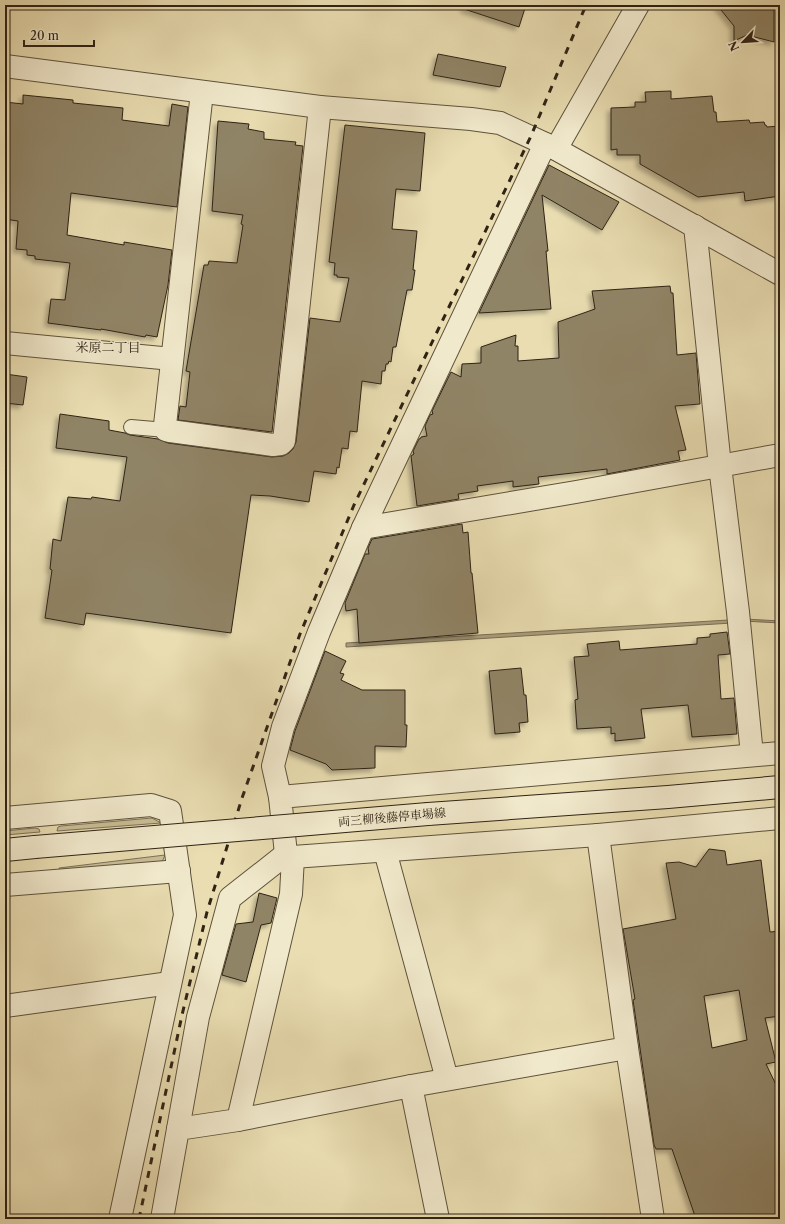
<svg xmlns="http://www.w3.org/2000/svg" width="785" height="1224" viewBox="0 0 785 1224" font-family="'Libre Caslon Text','Noto Serif JP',serif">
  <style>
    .green { fill: #c9bd96; stroke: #7c7056 }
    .water { fill: #aa9e7c; stroke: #796d53 }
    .building { fill: #908466; stroke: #2f2315; fill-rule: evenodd; filter: url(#shadow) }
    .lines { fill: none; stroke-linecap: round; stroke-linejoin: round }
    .lane-casing { stroke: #5e523c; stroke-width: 16 }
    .street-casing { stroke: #5e523c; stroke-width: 24 }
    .secondary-casing { stroke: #2f2315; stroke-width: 24 }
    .lane { stroke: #f1e9cc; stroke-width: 14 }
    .street { stroke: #f1e9cc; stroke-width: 22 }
    .secondary { stroke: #f1e9cc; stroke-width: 22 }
    .rail { stroke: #2f2315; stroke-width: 3; stroke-dasharray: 7 7; stroke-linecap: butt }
    .secondary-bridge-casing { stroke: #2f2315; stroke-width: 24; stroke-linecap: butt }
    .secondary-bridge { stroke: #f1e9cc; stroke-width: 22 }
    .labels { text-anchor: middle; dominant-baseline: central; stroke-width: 3; stroke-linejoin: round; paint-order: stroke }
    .street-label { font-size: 12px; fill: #2f2315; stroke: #f1e9cc }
    .neighbourhood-label { font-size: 13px; fill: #2f2315; stroke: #f1e9cc }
  </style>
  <defs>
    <filter id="shadow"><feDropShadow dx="-3.5" dy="3.5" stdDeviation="2" flood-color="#0004"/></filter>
  </defs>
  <rect width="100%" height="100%" fill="#e9ddb1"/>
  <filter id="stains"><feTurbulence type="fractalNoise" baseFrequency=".005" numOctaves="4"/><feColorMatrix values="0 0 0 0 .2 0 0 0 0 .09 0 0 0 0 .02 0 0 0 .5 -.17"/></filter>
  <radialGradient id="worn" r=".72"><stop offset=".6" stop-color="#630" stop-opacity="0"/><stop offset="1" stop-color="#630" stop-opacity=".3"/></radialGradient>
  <g class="green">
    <polygon points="152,818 161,823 57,831 58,827 61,826"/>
    <polygon points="35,828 39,829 40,832 5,835 5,831"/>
    <polygon points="165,855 162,862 60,873 59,868"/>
  </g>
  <polygon class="water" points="745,619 780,621 780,623 743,621 732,623 346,647 346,643"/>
  <g class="building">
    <polygon points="464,5 526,5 519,27 464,9"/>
    <polygon points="717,5 774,5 774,42 747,35 734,41 734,26"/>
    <polygon points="438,54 506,67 500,87 433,75"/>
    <polygon points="671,91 671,99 712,96 714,112 716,112 717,122 749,120 750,123 764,122 765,125 766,125 767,127 780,126 780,196 745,201 744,192 698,197 640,164 640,155 617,155 617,149 611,150 611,108 635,107 635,102 646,102 645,92"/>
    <polygon points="23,95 73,100 73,103 123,108 122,120 169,126 172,104 188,107 177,207 71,193 67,235 124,245 124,242 172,250 168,285 157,337 146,335 145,337 101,329 101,330 48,323 51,299 65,300 70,263 35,259 35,256 27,255 27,250 16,249 18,221 5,219 5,102 23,104"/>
    <polygon points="218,121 249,124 248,129 264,132 264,139 296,142 295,145 303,146 272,432 178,420 180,406 186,407 190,372 186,371 204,265 208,265 209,261 237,263 243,225 241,224 243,215 212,211"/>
    <polygon points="345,125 425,133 420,191 396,189 392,229 417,231 413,270 415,270 412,290 407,290 396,347 393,347 391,362 389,361 388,364 386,364 385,371 382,371 381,384 362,381 357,432 350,431 348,449 342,448 339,468 337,467 336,474 314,471 309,502 270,496 251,495 231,633 86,613 84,625 45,618 52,570 50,569 53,539 61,541 68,497 91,499 92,497 120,501 127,457 56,448 60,414 109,421 109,430 125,433 130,435 158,439 168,443 272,457 283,456 289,453 293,449 296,442 310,318 340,322 349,278 337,277 337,275 334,275 335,263 329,262"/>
    <polygon points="549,165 619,202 602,230 542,195 548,251 546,251 551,309 479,313"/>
    <polygon points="670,286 671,293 673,293 677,355 696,353 700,404 675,406 686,450 678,451 680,460 607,474 607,469 538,477 539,484 513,487 513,481 477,486 478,491 458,494 459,499 417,506 411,456 414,454 413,451 419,439 421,438 421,437 427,436 425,426 430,415 433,414 432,411 451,372 461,377 462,364 481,363 481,347 516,335 515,346 518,346 518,361 559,358 558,322 595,309 592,291"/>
    <polygon points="5,374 27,377 23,405 5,403"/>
    <polygon points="462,524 463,533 468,532 471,573 472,573 478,633 359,643 357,609 346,611 345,603 365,554 369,554 368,548 372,539"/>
    <polygon points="727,632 730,654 718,655 721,699 734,698 737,734 692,737 688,705 641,709 645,738 615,741 615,733 611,734 611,727 577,729 575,700 578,699 574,657 589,656 587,644 619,641 620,650 697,644 697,638 710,637 710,634"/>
    <polygon points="325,651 346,661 340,673 344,674 341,680 362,690 405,690 405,725 407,725 406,747 375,746 375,768 332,770 326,764 290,750 295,731"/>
    <polygon points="521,668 524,695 526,695 528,722 519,723 520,732 495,734 489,671"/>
    <path d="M 709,849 L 725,851 L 727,865 L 761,860 L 770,932 L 780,931 L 780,1016 L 765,1018 L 776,1062 L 766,1064 L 780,1093 L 780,1219 L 696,1219 L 672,1149 L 656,1149 L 654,1145 L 633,1000 L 635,999 L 623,929 L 676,919 L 666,863 L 679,862 L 696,867 ZM 739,990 L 747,1040 L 712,1048 L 704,996 Z"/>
    <polygon points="259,893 277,898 271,923 261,925 246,982 222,975 236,924 253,922"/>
  </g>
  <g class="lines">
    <defs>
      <polyline id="lane" points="131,427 166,430"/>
      <g id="street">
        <polyline points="5,66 320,107 471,119 500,123 554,148 780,274"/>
        <polyline points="202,92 165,425 166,430 170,431 273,445 281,444 284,441 320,107"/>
        <polyline points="545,144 363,528 576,492 780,455"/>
        <polyline points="556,149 638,5"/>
        <polyline points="695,226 720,466 738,612 752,755"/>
        <polyline points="5,343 172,359"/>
        <polyline points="780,753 280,797 286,854 293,857 598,835 780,818"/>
        <polyline points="280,797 273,766 283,727 319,632 363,528"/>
        <polyline points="5,818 151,805 170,811 185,915 120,1219"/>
        <polyline points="598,835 627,1048 653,1219"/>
        <polyline points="385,851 447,1079"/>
        <polyline points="5,885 179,871"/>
        <polyline points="5,1006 170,983"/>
        <polyline points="411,1086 627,1048"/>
        <polyline points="238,1120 411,1086 438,1219"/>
        <polyline points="178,1129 198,1017 230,898 286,854"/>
        <polyline points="162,1219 178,1129 238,1120 291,894 293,857"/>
      </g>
      <g id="secondary">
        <polyline points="428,814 668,797 780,787"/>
        <polyline points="5,850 35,847"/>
      </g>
    </defs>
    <use href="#lane" class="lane-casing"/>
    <use href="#street" class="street-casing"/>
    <use href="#secondary" class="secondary-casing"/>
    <use href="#lane" class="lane"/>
    <use href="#street" class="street"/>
    <use href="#secondary" class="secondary"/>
    <polyline class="rail" points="139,1219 182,1015 207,912 242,798 300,634 354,505 531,136 586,5"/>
    <defs>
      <polyline id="secondary-bridge" points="35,847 428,814"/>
    </defs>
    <use href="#secondary-bridge" class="secondary-bridge-casing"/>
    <use href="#secondary-bridge" class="secondary-bridge"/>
  </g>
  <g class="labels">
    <g class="street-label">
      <text transform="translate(392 817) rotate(-5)">両三柳後藤停車場線</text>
    </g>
    <g class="neighbourhood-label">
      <text x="108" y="347">米原二丁目</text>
    </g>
  </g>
  <rect width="785" height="1224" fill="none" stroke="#e9ddb1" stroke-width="20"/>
  <rect x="6" y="6" width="773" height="1212" fill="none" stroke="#2f2315" stroke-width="2"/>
  <rect x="10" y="10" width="765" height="1204" fill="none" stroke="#2f2315"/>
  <g transform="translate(743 42) rotate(245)" stroke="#f1e9cc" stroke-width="3" paint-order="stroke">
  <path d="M0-3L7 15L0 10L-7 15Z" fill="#2f2315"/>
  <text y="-6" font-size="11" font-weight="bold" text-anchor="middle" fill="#2f2315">N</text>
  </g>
  <path d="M24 40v6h70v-6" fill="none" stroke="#2f2315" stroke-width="2"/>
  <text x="30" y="40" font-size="12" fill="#2f2315" stroke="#f1e9cc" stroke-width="3" paint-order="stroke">20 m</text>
  <rect width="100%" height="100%" filter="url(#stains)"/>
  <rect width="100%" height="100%" fill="url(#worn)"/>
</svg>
